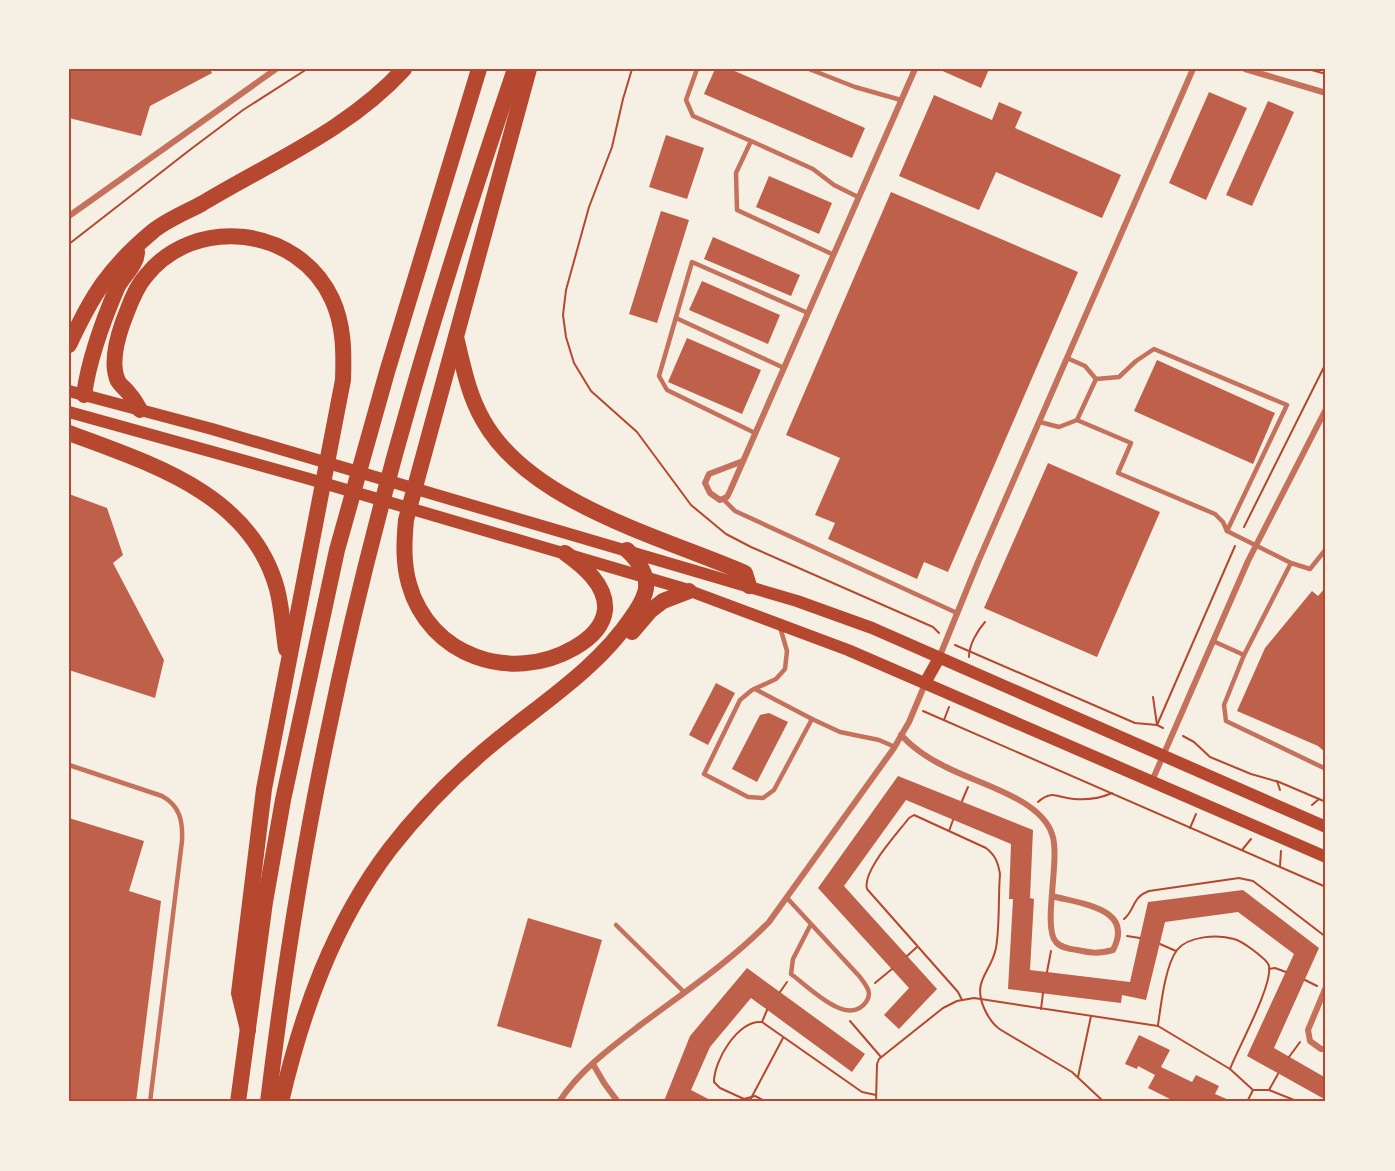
<svg xmlns="http://www.w3.org/2000/svg" width="1395" height="1171" viewBox="0 0 1395 1171" font-family="Overpass,sans-serif">
  <style>
    .building { fill: #bf614a }
    .lines { fill: none; stroke-linecap: round; stroke-linejoin: round }
    .path { stroke: #b5482f; stroke-width: 2 }
    .service { stroke: #c5725c; stroke-width: 4.5 }
    .minor { stroke: #c5725c; stroke-width: 6 }
    .secondary { stroke: #b5482f; stroke-width: 12 }
    .motorway { stroke: #b5482f; stroke-width: 16 }
    .neatline { fill: none; stroke: #b5482f; stroke-width: 2 }
  </style>
  <rect width="100%" height="100%" fill="#f6efe4"/>
  <g class="building">
    <polygon points="69,69 210,69 212,73 150,106 141,136 69,118"/>
    <polygon points="715,69 730,69 865,128 852,158 704,94"/>
    <polygon points="938,69 989,69 981,88"/>
    <polygon points="1209,92 1247,108 1206,200 1169,183"/>
    <polygon points="934,95 992,120 999,102 1022,112 1015,128 1121,175 1102,218 996,172 979,210 899,176"/>
    <polygon points="1268,101 1294,112 1252,206 1226,195"/>
    <polygon points="666,135 704,148 687,199 649,187"/>
    <polygon points="769,176 832,203 819,234 756,207"/>
    <polygon points="891,192 1078,272 948,572 924,562 917,579 828,539 835,523 815,515 840,458 786,435"/>
    <polygon points="661,211 689,220 657,323 629,314"/>
    <polygon points="713,237 800,275 791,296 704,259"/>
    <polygon points="702,281 780,315 768,344 689,310"/>
    <polygon points="687,338 761,370 742,414 668,382"/>
    <polygon points="1157,360 1275,413 1253,464 1134,411"/>
    <polygon points="1048,463 1160,512 1097,657 984,608"/>
    <polygon points="69,494 107,508 123,555 113,563 164,660 155,698 69,670"/>
    <polygon points="1326,587 1326,753 1318,746 1237,711 1265,648 1312,591 1318,596"/>
    <polygon points="716,683 735,693 708,745 689,735"/>
    <polygon points="769,713 788,722 757,782 732,769 760,715"/>
    <polygon points="898,776 1033,830 1030,898 1034,899 1030,970 1130,982 1148,902 1243,890 1319,948 1274,1048 1326,1078 1326,1100 1247,1056 1294,954 1238,912 1165,922 1146,1000 1122,995 1121,1003 1008,989 1013,899 1009,899 1011,844 906,800 844,886 937,989 899,1029 884,1015 909,988 818,888"/>
    <polygon points="69,818 144,841 129,891 161,901 136,1102 69,1102"/>
    <polygon points="528,918 602,940 571,1048 497,1026"/>
    <polygon points="747,968 865,1054 852,1072 751,998 710,1047 691,1090 714,1102 664,1101 690,1036"/>
    <polygon points="1139,1035 1170,1050 1161,1067 1192,1082 1196,1075 1219,1086 1215,1094 1229,1100 1228,1102 1176,1102 1148,1088 1155,1075 1138,1066 1137,1069 1125,1064"/>
  </g>
  <g class="lines">
    <g class="path">
      <polyline points="632,69 623,99 612,147 589,207 566,290 563,315 566,337 574,363 591,391 637,432 691,505 726,534 751,547 933,627 939,633"/>
      <polyline points="1308,69 1326,74"/>
      <polyline points="69,244 191,149 243,110 307,69"/>
      <polyline points="1244,527 1326,363"/>
      <polyline points="955,645 1135,723 1157,725 1163,728"/>
      <path d="M 969,657 C 969,645 977,631 985,622"/>
      <polyline points="1153,697 1157,725"/>
      <polyline points="923,711 1326,887"/>
      <polyline points="944,720 949,707"/>
      <polyline points="1157,725 1235,546"/>
      <polyline points="1183,736 1194,742 1210,757 1251,774 1279,782 1326,802"/>
      <polyline points="1277,781 1280,790"/>
      <polyline points="962,801 968,787"/>
      <path d="M 1038,802 C 1052,789 1058,798 1074,799 C 1086,800 1101,798 1112,793"/>
      <polyline points="1312,805 1319,799"/>
      <polyline points="1190,828 1196,814"/>
      <polyline points="949,831 953,820"/>
      <polyline points="1242,850 1251,839"/>
      <polyline points="1280,866 1281,851"/>
      <path d="M 1124,919 C 1135,910 1132,897 1149,891 L 1239,878 L 1253,881 L 1326,937"/>
      <polyline points="1127,936 1140,938"/>
      <polyline points="1160,944 1176,951"/>
      <polyline points="907,956 917,947"/>
      <polyline points="1269,969 1275,968 1286,972"/>
      <polyline points="1047,972 1051,951"/>
      <polyline points="1305,980 1317,986"/>
      <polyline points="875,983 892,969"/>
      <polyline points="780,992 787,982"/>
      <path d="M 962,1000 L 958,992 L 867,889 C 862,871 897,834 909,818 L 914,815 L 986,848 C 995,855 998,862 1000,874 C 998,898 1000,924 996,948 C 991,973 972,980 984,1008 C 988,1017 993,1025 1001,1030 L 1072,1072 L 1104,1102"/>
      <polyline points="1041,1009 1043,993"/>
      <polyline points="850,1021 881,1057"/>
      <polyline points="762,1022 767,1010"/>
      <path d="M 1158,1025 C 1161,1005 1165,966 1177,950 C 1188,936 1218,934 1234,939 C 1242,941 1250,948 1257,953 C 1261,957 1268,961 1269,966 C 1273,985 1238,1048 1230,1069"/>
      <polyline points="1289,1057 1300,1042"/>
      <polyline points="1078,1077 1091,1016"/>
      <polyline points="1269,1090 1278,1074"/>
      <polyline points="749,1102 783,1038"/>
      <path d="M 767,1102 L 755,1096 L 744,1099 L 720,1088 L 714,1082 C 714,1060 738,1020 762,1022 L 862,1092 L 876,1095"/>
      <polyline points="876,1102 877,1064 879,1059 943,1008 957,1001 974,998 1158,1026 1230,1069 1253,1090 1269,1090 1299,1102"/>
      <polyline points="1247,1102 1253,1090"/>
    </g>
    <g class="service">
      <polyline points="697,69 686,100 693,116 751,141"/>
      <polyline points="809,69 855,87 901,100"/>
      <polyline points="832,254 737,210 736,173 751,141 813,169 834,185 858,197"/>
      <polyline points="676,318 784,368"/>
      <polyline points="1077,420 1096,379"/>
      <polyline points="1040,422 1059,427 1077,420 1131,443 1118,473 1215,514 1223,522 1227,531 1287,405 1154,349 1136,361 1119,377 1096,379 1085,366 1067,358"/>
      <polyline points="755,433 667,390 659,376 692,262 808,313"/>
      <polyline points="723,499 735,511 957,613"/>
      <polyline points="1227,531 1291,563 1244,655"/>
      <polyline points="1291,563 1310,569 1326,549"/>
      <polyline points="1213,641 1244,655 1224,705 1226,721 1326,769"/>
      <polyline points="755,689 812,719 774,790 763,798 748,797 704,774 740,700 752,690 776,679 785,669 787,651 780,627"/>
      <polyline points="812,719 840,732 879,740 895,747"/>
      <path d="M 69,765 L 162,796 C 180,806 183,821 182,841 L 150,1102"/>
      <path d="M 788,899 L 860,977 C 866,985 873,993 866,1002 C 848,1028 809,987 791,974 L 793,959 L 811,924"/>
      <polyline points="616,925 684,992"/>
    </g>
    <g class="minor">
      <polyline points="1245,69 1326,93"/>
      <polyline points="69,216 276,69"/>
      <polyline points="743,461 709,474 705,483 710,493 720,500 727,497 730,491 915,69"/>
      <polyline points="939,658 978,562 1193,69"/>
      <path d="M 901,735 C 914,749 929,759 946,767 C 976,783 1040,798 1052,834 C 1061,858 1042,927 1056,942 C 1061,948 1070,949 1077,950 C 1091,953 1098,954 1113,950 C 1135,908 1081,904 1052,896"/>
      <polyline points="1152,781 1248,561 1326,409"/>
      <polyline points="1326,987 1308,1030 1310,1041 1321,1049 1326,1049"/>
      <polyline points="593,1064 604,1083 618,1102"/>
      <path d="M 559,1102 C 579,1071 610,1048 639,1026 C 683,993 730,962 769,922 L 894,748 L 909,722 L 925,684"/>
    </g>
    <g class="secondary">
      <polyline points="69,391 212,429 797,601 872,628 1326,827"/>
      <polyline points="69,412 306,478 682,588 848,650 1326,857"/>
      <polyline points="925,683 939,658"/>
    </g>
    <g class="motorway">
      <path d="M 529,69 L 406,520 C 404,542 403,563 409,584 C 429,656 511,684 574,648 C 588,640 603,628 605,610 C 607,585 583,566 565,553"/>
      <path d="M 456,337 C 463,365 468,394 483,420 C 529,503 662,537 745,573 L 749,586"/>
      <path d="M 69,345 C 92,295 109,268 152,232 C 166,220 187,212 203,203 C 273,161 348,130 404,69"/>
      <path d="M 84,395 C 89,358 102,323 117,288 C 123,276 137,265 137,252"/>
      <path d="M 140,410 C 137,405 134,399 130,395 C 127,390 121,386 118,381 C 110,364 117,339 123,322 C 129,307 134,290 145,277 C 194,214 298,226 332,299 C 344,325 344,352 343,380 L 264,789 L 239,993 L 248,1030"/>
      <path d="M 69,433 C 152,464 251,494 277,589 C 282,608 283,629 286,649"/>
      <polyline points="632,632 650,611 663,601 689,591"/>
      <polyline points="238,1102 265,902 283,800 337,550 387,372 479,69"/>
      <path d="M 268,1102 C 283,978 302,855 328,732 C 374,507 441,286 515,69"/>
      <path d="M 281,1102 C 302,1012 333,924 390,849 C 418,813 450,780 484,751 C 534,708 595,672 632,617 C 637,610 642,602 645,593 C 650,577 638,560 627,550"/>
    </g>
  </g>
  <rect width="1395" height="1171" fill="none" stroke="#f6efe4" stroke-width="141"/>
  <rect x="70" y="70" width="1254" height="1030" class="neatline"/>
</svg>
